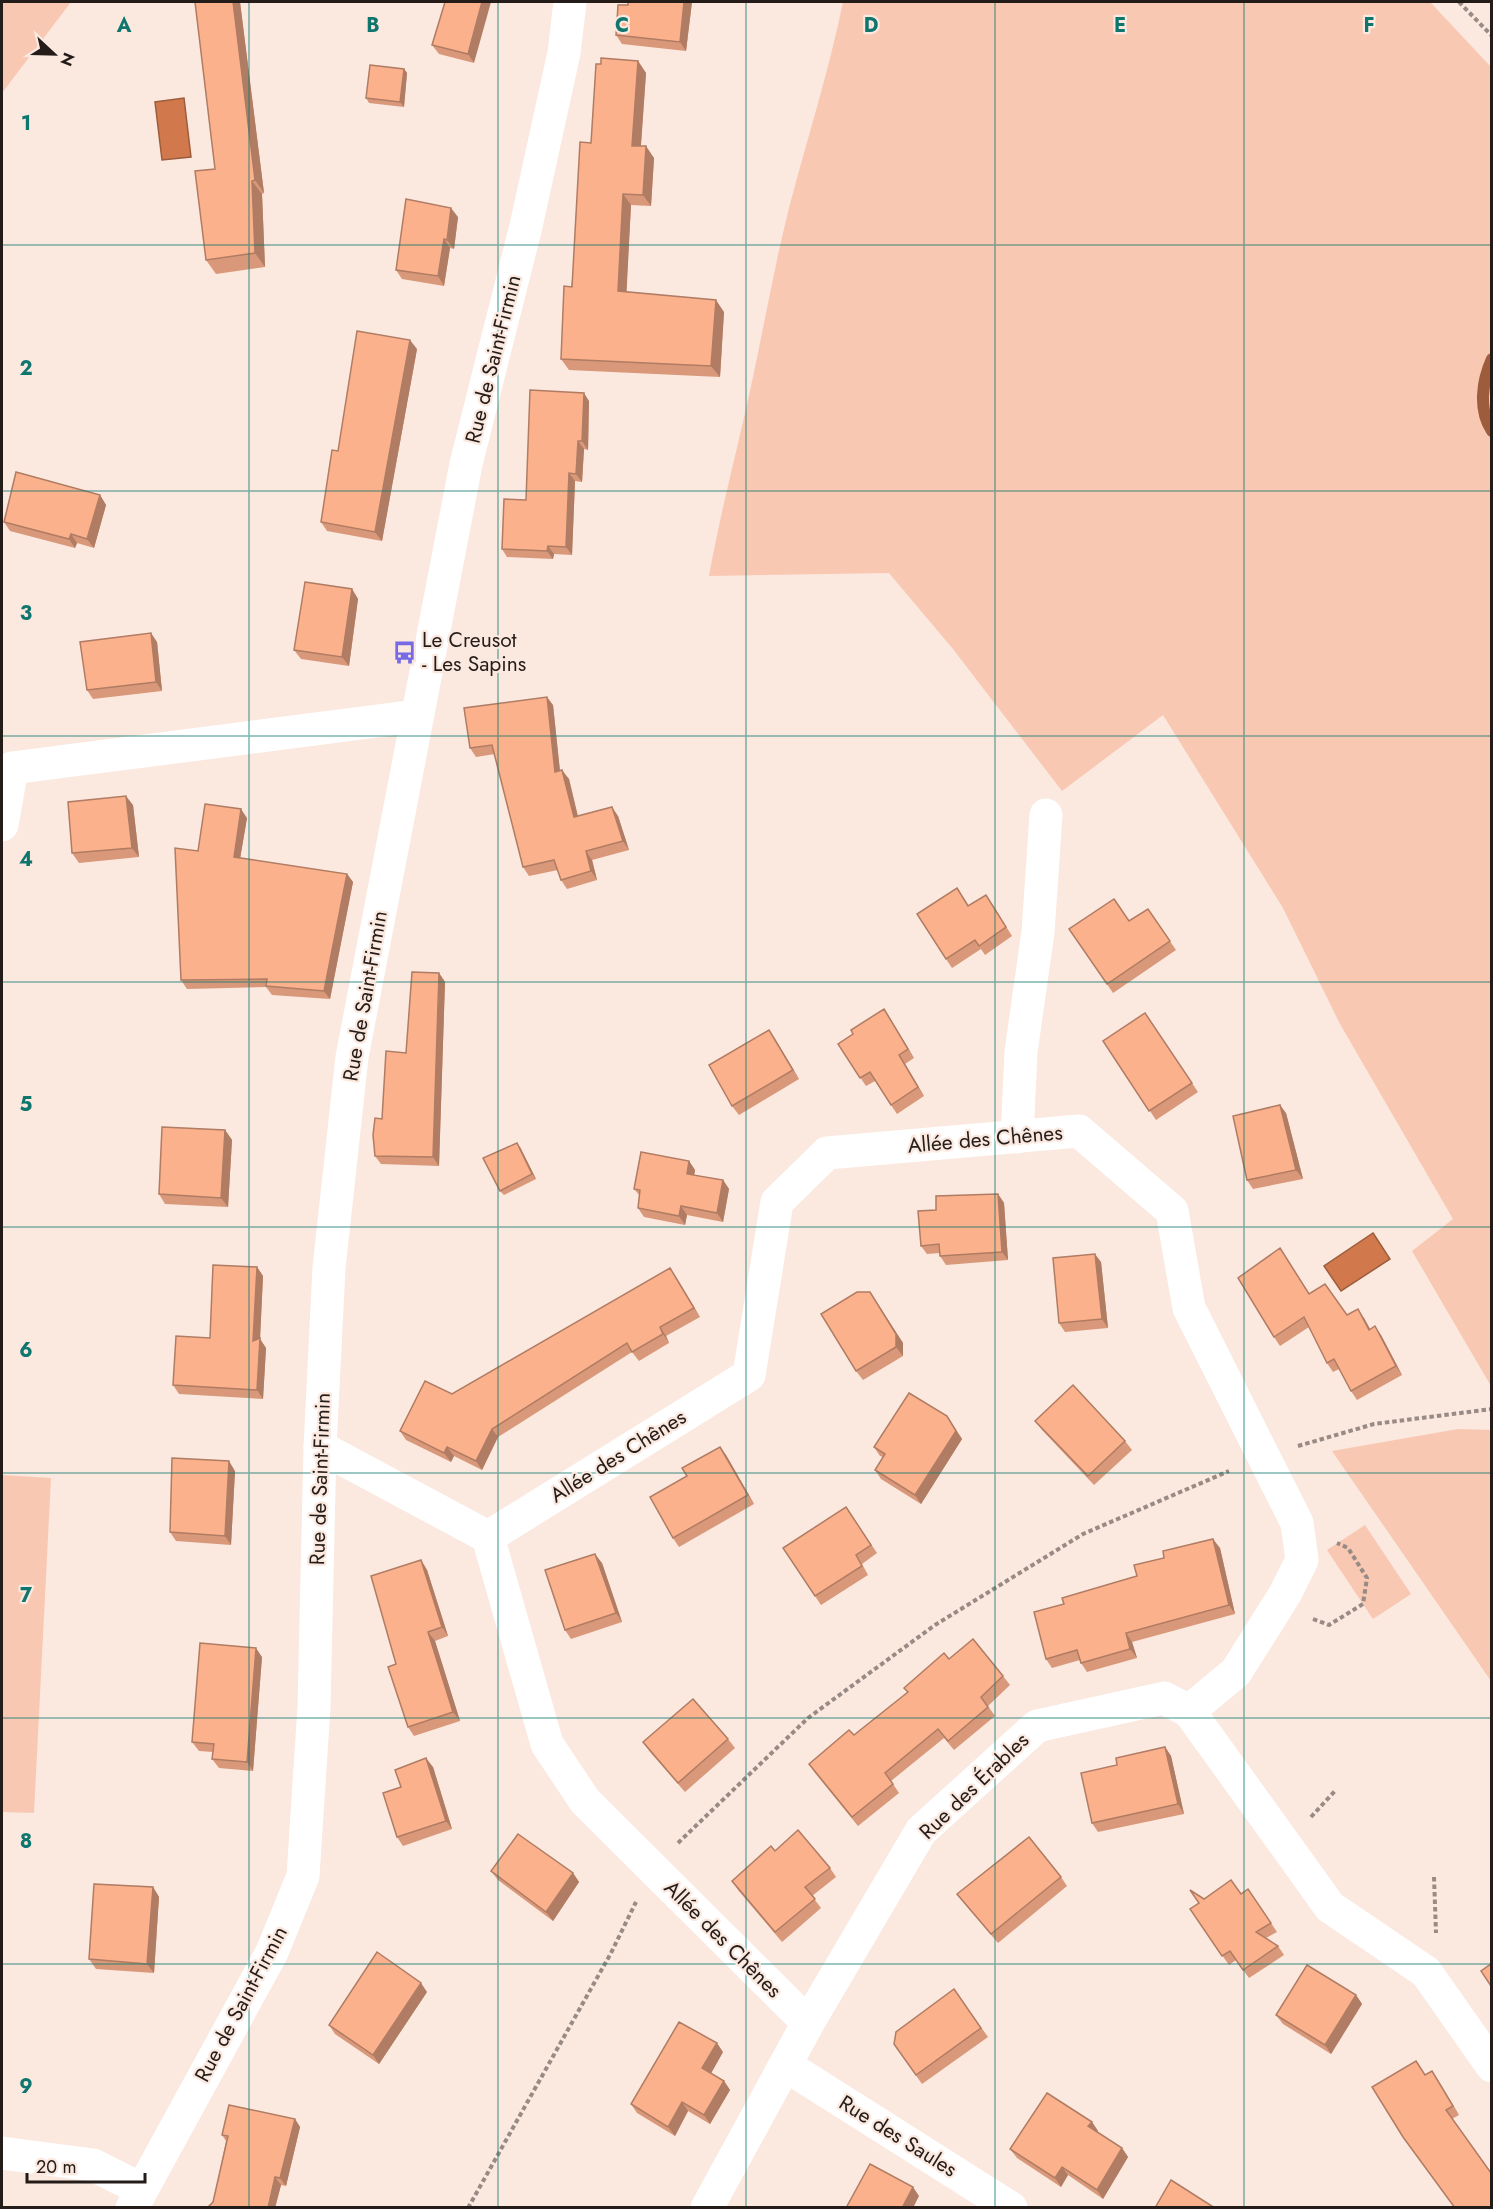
<svg xmlns="http://www.w3.org/2000/svg" width="1493" height="2209" viewBox="0 0 1493 2209" font-family="Jost,sans-serif">
  <style>
    .green { fill: #f8c8b2 }
    .water { fill: #d1794c; stroke: #9d5d3d; stroke-width: 1.5 }
    .lines { fill: none; stroke-linecap: round; stroke-linejoin: round }
    .stream { stroke: #9d5d3d; stroke-width: 12 }
    .path { stroke: #988a84; stroke-width: 4; stroke-dasharray: 4.5 3; stroke-linecap: butt }
    .minor { stroke: #fff; stroke-width: 33 }
    .wall { fill: #d99879 }
    .shaded-wall { fill: #b07c63 }
    .building { fill: #fcb18d; stroke: #b07c63; stroke-width: 1.5 }
    .grid { fill: none; stroke: #0f766e; stroke-width: 1.5; stroke-opacity: 0.55 }
    .labels { text-anchor: middle; dominant-baseline: central; stroke-width: 4.5; stroke-linejoin: round; paint-order: stroke }
    .street-label { font-size: 21px; fill: #231c19; stroke: #fbe8df }
    .poi-label { font-size: 21px; fill: #231c19; stroke: #fbe8df; text-anchor: start }
    .grid-label { font-size: 20px; text-anchor: middle; font-weight: bold; fill: #0f766e; stroke: #fbe8df; stroke-width: 4.5; stroke-linejoin: round; paint-order: stroke }
  </style>
  <rect width="100%" height="100%" fill="#fbe8df"/>
  <g class="green">
    <polygon points="2,2 71,2 2,93"/>
    <path d="M 843,2 L 1430,2 L 1491,67 L 1491,1386 L 1412,1251 L 1453,1219 L 1340,1024 L 1283,908 L 1163,715 L 1062,791 L 953,649 L 889,573 L 709,576 C 721,509 739,443 753,377 C 765,320 775,264 789,208 C 807,139 829,71 843,2 Z"/>
    <polygon points="1458,1429 1491,1430 1491,1681 1332,1451"/>
    <polygon points="2,1475 51,1478 34,1813 2,1812"/>
    <polygon points="1365,1525 1411,1594 1373,1619 1327,1550"/>
  </g>
  <g class="water">
    <polygon points="184,98 191,157 162,160 155,102"/>
    <polygon points="1373,1233 1390,1259 1341,1291 1324,1266"/>
  </g>
  <g class="lines">
    <path class="stream" d="M 1492,359 C 1482,381 1478,410 1492,431"/>
    <g class="path">
      <polyline points="1459,2 1492,36"/>
      <polyline points="1298,1446 1374,1424 1492,1409"/>
      <polyline points="1313,1619 1329,1625 1363,1604 1367,1578 1348,1548 1337,1543"/>
      <polyline points="1311,1817 1335,1791"/>
      <polyline points="678,1843 808,1718 935,1625 1083,1534 1229,1471"/>
      <polyline points="1434,1877 1436,1933"/>
      <polyline points="468,2208 611,1953 636,1902"/>
    </g>
    <g class="minor">
      <polyline points="12,768 416,716"/>
      <polyline points="2,825 12,768"/>
      <polyline points="1017,1137 1021,1052 1038,932 1046,815"/>
      <polyline points="320,1447 488,1537 749,1375 777,1202 827,1153 1079,1131 1172,1211 1189,1308 1297,1523 1302,1560 1285,1594 1236,1672 1189,1711"/>
      <polyline points="488,1537 547,1744 585,1801 808,2023"/>
      <polyline points="785,2065 1011,2208"/>
      <polyline points="2,2153 93,2165 141,2189"/>
      <polyline points="132,2208 272,1952 303,1876 314,1707 320,1447 329,1268 352,1057 466,464 526,226 564,53 570,2"/>
      <polyline points="707,2208 808,2023 921,1831 1037,1726 1164,1698 1189,1711 1330,1907 1426,1972 1492,2066"/>
    </g>
  </g>
  <g class="wall">
    <polygon points="195,2 240,2 264,193 262,194 265,267 216,274 206,260 215,169"/>
    <polygon points="445,2 474,63 439,54 432,45"/>
    <polygon points="692,2 686,51 622,44 616,35 628,5"/>
    <polygon points="638,61 646,73 641,146 654,158 651,206 631,205 626,292 724,312 720,377 569,370 561,359 591,143"/>
    <polygon points="404,69 407,73 404,107 369,103 366,98"/>
    <polygon points="458,217 454,249 450,248 444,286 402,279 396,270"/>
    <polygon points="417,349 382,541 327,531 321,522"/>
    <polygon points="589,401 588,450 584,449 582,482 575,481 572,555 554,554 553,559 507,557 502,549 526,500"/>
    <polygon points="100,495 106,505 94,548 77,543 75,548 10,531 4,522"/>
    <polygon points="352,589 358,599 349,666 301,659 294,650"/>
    <polygon points="157,642 162,691 93,699 87,690"/>
    <polygon points="553,705 560,771 569,779 578,816 618,816 629,850 592,860 597,880 567,889 561,880 558,870 529,876 523,867 495,754 476,757 470,748"/>
    <polygon points="133,805 139,857 79,863 72,853"/>
    <polygon points="247,818 240,858 347,874 353,882 330,999 272,995 266,987 187,989 181,980 198,851"/>
    <polygon points="963,897 969,906 992,904 1012,936 985,955 981,949 952,968 946,959"/>
    <polygon points="1148,909 1176,950 1113,993 1069,929 1129,921"/>
    <polygon points="439,973 445,982 439,1166 381,1164 375,1156 382,1119 406,1053"/>
    <polygon points="884,1009 914,1058 905,1064 924,1096 897,1114 875,1081 866,1086 838,1044 853,1034"/>
    <polygon points="1145,1013 1198,1092 1156,1120 1103,1041"/>
    <polygon points="775,1039 799,1079 739,1115 732,1106"/>
    <polygon points="1286,1113 1303,1179 1253,1189 1247,1180"/>
    <polygon points="225,1130 232,1140 228,1207 165,1204 159,1194"/>
    <polygon points="520,1147 536,1179 504,1195 500,1191"/>
    <polygon points="689,1161 695,1170 694,1175 723,1180 729,1189 723,1222 687,1215 685,1225 644,1217 638,1208 640,1196 634,1189"/>
    <polygon points="998,1194 1004,1203 1008,1260 946,1265 940,1256 940,1253 927,1254 921,1246 936,1210"/>
    <polygon points="1286,1257 1309,1293 1347,1315 1364,1318 1370,1329 1381,1335 1402,1375 1357,1400 1351,1391 1339,1369 1333,1372 1327,1363 1309,1327 1280,1346 1274,1337"/>
    <polygon points="1101,1262 1108,1328 1065,1332 1059,1323"/>
    <polygon points="257,1267 263,1276 260,1339 266,1348 263,1399 179,1394 173,1385 210,1338"/>
    <polygon points="676,1277 700,1317 666,1336 669,1343 639,1361 632,1352 498,1437 482,1470 454,1456 451,1462 406,1440 400,1431"/>
    <polygon points="870,1292 903,1343 903,1356 863,1380 856,1371"/>
    <polygon points="947,1416 962,1439 921,1504 881,1479 875,1470 883,1457 880,1456 874,1447"/>
    <polygon points="1035,1421 1125,1441 1132,1450 1094,1485 1042,1430"/>
    <polygon points="726,1455 754,1504 679,1547 673,1538"/>
    <polygon points="235,1471 231,1545 176,1541 170,1532"/>
    <polygon points="846,1507 877,1553 862,1564 868,1575 821,1605 783,1548"/>
    <polygon points="1220,1548 1235,1614 1132,1642 1137,1658 1087,1672 1081,1663 1080,1660 1052,1668 1046,1659 1064,1604 1137,1576"/>
    <polygon points="421,1560 427,1570 448,1636 435,1641 460,1721 414,1736 408,1727 396,1664"/>
    <polygon points="602,1563 622,1622 571,1639 565,1630"/>
    <polygon points="262,1657 253,1771 219,1768 212,1759 213,1752 199,1751 192,1742"/>
    <polygon points="949,1659 1003,1676 1010,1685 988,1706 995,1716 954,1750 944,1738 891,1781 899,1793 858,1826 815,1773 809,1764 854,1735"/>
    <polygon points="728,1739 735,1748 685,1792 650,1752 643,1742"/>
    <polygon points="1165,1747 1171,1756 1184,1814 1098,1832 1092,1823 1117,1765"/>
    <polygon points="433,1767 452,1829 403,1846 397,1837 401,1787"/>
    <polygon points="775,1851 830,1868 836,1877 812,1896 821,1908 782,1942 738,1890 732,1881"/>
    <polygon points="491,1871 573,1873 579,1882 553,1921 498,1880"/>
    <polygon points="1061,1877 1067,1886 998,1943 964,1903 957,1894"/>
    <polygon points="153,1887 159,1897 154,1973 96,1969 89,1959"/>
    <polygon points="1248,1889 1277,1932 1266,1938 1278,1946 1284,1955 1249,1978 1236,1960 1229,1965 1190,1909 1241,1894"/>
    <polygon points="954,1989 988,2037 922,2084 894,2044"/>
    <polygon points="427,1992 379,2064 335,2034 329,2025"/>
    <polygon points="1356,1995 1362,2004 1331,2054 1283,2024 1276,2015"/>
    <polygon points="723,2052 711,2073 724,2081 730,2090 710,2124 688,2111 675,2136 637,2113 631,2104"/>
    <polygon points="1432,2071 1459,2115 1452,2119 1491,2208 1426,2075"/>
    <polygon points="295,2119 300,2127 286,2186 281,2185 275,2208 207,2208 213,2202 226,2141 222,2135"/>
    <polygon points="1092,2122 1098,2131 1097,2132 1122,2148 1128,2157 1103,2199 1068,2175 1061,2187 1017,2158 1010,2149"/>
  </g>
  <g class="shaded-wall">
    <polygon points="233,2 240,2 264,193 255,180"/>
    <polygon points="482,2 491,2 474,63 468,54"/>
    <polygon points="684,2 692,2 686,51 680,42"/>
    <polygon points="638,61 646,73 640,157 632,146"/>
    <polygon points="404,69 407,73 404,107 400,102"/>
    <polygon points="646,146 654,158 651,206 643,195"/>
    <polygon points="252,181 262,194 265,267 255,253"/>
    <polygon points="623,194 631,205 626,303 618,291"/>
    <polygon points="451,208 458,217 454,249 447,240"/>
    <polygon points="444,239 450,248 444,286 438,276"/>
    <polygon points="716,300 724,312 720,377 711,366"/>
    <polygon points="410,340 417,349 382,541 375,532"/>
    <polygon points="584,393 589,401 588,450 582,441"/>
    <polygon points="578,441 584,449 582,482 576,474"/>
    <polygon points="569,473 575,481 572,555 566,547"/>
    <polygon points="100,495 106,505 94,548 87,539"/>
    <polygon points="71,534 77,543 75,548 69,539"/>
    <polygon points="548,546 554,554 553,559 547,551"/>
    <polygon points="352,589 358,599 349,666 342,657"/>
    <polygon points="151,633 157,642 162,691 156,682"/>
    <polygon points="547,697 553,705 561,781 555,772"/>
    <polygon points="562,770 569,779 580,826 574,817"/>
    <polygon points="126,796 133,805 139,857 132,848"/>
    <polygon points="612,807 618,816 629,850 623,841"/>
    <polygon points="241,809 247,818 239,865 234,857"/>
    <polygon points="586,851 592,860 597,880 591,871"/>
    <polygon points="347,874 353,882 330,999 324,991"/>
    <polygon points="439,973 445,982 439,1166 433,1157"/>
    <polygon points="884,1009 890,1018 914,1058 908,1049"/>
    <polygon points="769,1030 775,1039 799,1079 793,1070"/>
    <polygon points="899,1055 905,1064 924,1096 918,1087"/>
    <polygon points="1280,1105 1286,1113 1303,1179 1296,1170"/>
    <polygon points="225,1130 232,1140 228,1207 221,1198"/>
    <polygon points="517,1143 520,1147 536,1179 532,1174"/>
    <polygon points="689,1161 695,1170 693,1182 687,1174"/>
    <polygon points="723,1180 729,1189 723,1222 717,1213"/>
    <polygon points="998,1194 1004,1203 1008,1260 1002,1252"/>
    <polygon points="681,1206 687,1215 685,1225 679,1216"/>
    <polygon points="1095,1254 1101,1262 1108,1328 1102,1319"/>
    <polygon points="257,1267 263,1276 260,1339 266,1348 263,1399 257,1390 253,1341"/>
    <polygon points="670,1268 676,1277 700,1317 694,1308"/>
    <polygon points="870,1292 903,1343 903,1356 896,1347"/>
    <polygon points="1358,1309 1364,1318 1375,1338 1369,1330"/>
    <polygon points="1375,1326 1381,1335 1402,1375 1396,1366"/>
    <polygon points="660,1327 666,1336 669,1343 663,1334"/>
    <polygon points="947,1416 962,1439 921,1504 915,1495"/>
    <polygon points="492,1429 498,1437 482,1470 476,1461"/>
    <polygon points="447,1447 454,1456 451,1462 444,1453"/>
    <polygon points="720,1447 726,1455 754,1504 748,1495"/>
    <polygon points="229,1461 235,1471 231,1545 225,1536"/>
    <polygon points="1213,1539 1220,1548 1235,1614 1229,1605"/>
    <polygon points="595,1554 602,1563 622,1622 616,1613"/>
    <polygon points="421,1560 427,1570 448,1636 442,1627"/>
    <polygon points="428,1632 435,1641 460,1721 453,1712"/>
    <polygon points="1126,1633 1132,1642 1137,1658 1130,1649"/>
    <polygon points="256,1648 262,1657 253,1771 247,1762"/>
    <polygon points="1165,1747 1171,1756 1184,1814 1178,1804"/>
    <polygon points="426,1758 433,1767 452,1829 446,1821"/>
    <polygon points="573,1873 579,1882 553,1921 546,1912"/>
    <polygon points="153,1887 159,1897 154,1973 147,1964"/>
    <polygon points="421,1983 427,1992 379,2064 373,2055"/>
    <polygon points="1356,1995 1362,2004 1331,2054 1325,2045"/>
    <polygon points="717,2043 723,2052 709,2077 702,2068"/>
    <polygon points="1432,2071 1438,2080 1459,2115 1453,2106"/>
    <polygon points="724,2081 730,2090 710,2124 704,2115"/>
    <polygon points="682,2102 688,2111 675,2136 668,2127"/>
    <polygon points="295,2119 300,2127 286,2186 280,2178"/>
    <polygon points="1092,2122 1098,2131 1095,2135 1088,2126"/>
    <polygon points="1122,2148 1128,2157 1103,2199 1097,2190"/>
    <polygon points="1062,2167 1068,2175 1061,2187 1055,2178"/>
    <polygon points="275,2177 281,2185 275,2208 268,2208"/>
    <polygon points="913,2187 919,2196 913,2208 902,2208"/>
  </g>
  <g class="building">
    <polygon points="195,2 233,2 255,180 252,181 255,253 206,260 195,171 215,169"/>
    <polygon points="445,2 482,2 468,54 432,45"/>
    <polygon points="628,2 684,2 680,42 616,35 618,5 628,5"/>
    <polygon points="601,58 638,61 632,146 646,146 643,195 623,194 618,291 716,300 711,366 561,359 564,286 572,287 580,142 591,143 596,64 601,64"/>
    <polygon points="370,65 404,69 400,102 366,98"/>
    <polygon points="406,199 451,208 447,240 444,239 438,276 396,270"/>
    <polygon points="357,331 410,340 375,532 321,522 332,450 338,451"/>
    <polygon points="530,390 584,393 582,441 578,441 576,474 569,473 566,547 548,546 547,551 502,549 504,499 526,500"/>
    <polygon points="16,472 100,495 87,539 71,534 69,539 4,522"/>
    <polygon points="305,582 352,589 342,657 294,650"/>
    <polygon points="151,633 156,682 87,690 80,642"/>
    <polygon points="547,697 555,772 562,770 574,817 612,807 623,841 586,851 591,871 561,880 554,860 523,867 492,745 470,748 464,708"/>
    <polygon points="126,796 132,848 72,853 68,802"/>
    <polygon points="205,804 241,809 234,857 347,874 324,991 266,986 267,979 181,980 175,848 198,851"/>
    <polygon points="957,888 968,906 986,895 1006,927 979,946 975,940 946,959 917,914"/>
    <polygon points="1114,899 1129,921 1148,909 1170,941 1107,984 1069,929"/>
    <polygon points="412,972 439,973 433,1157 375,1156 373,1135 375,1118 382,1119 386,1051 406,1053"/>
    <polygon points="884,1009 908,1049 899,1055 918,1087 891,1105 870,1072 860,1078 838,1044 853,1034 851,1030"/>
    <polygon points="1145,1013 1192,1083 1149,1111 1103,1041"/>
    <polygon points="769,1030 793,1070 732,1106 709,1065"/>
    <polygon points="1280,1105 1296,1170 1247,1180 1233,1116"/>
    <polygon points="162,1127 225,1130 221,1198 159,1194"/>
    <polygon points="517,1143 532,1174 500,1191 483,1158"/>
    <polygon points="641,1152 689,1161 687,1174 723,1180 717,1213 681,1206 679,1216 638,1208 640,1190 634,1189"/>
    <polygon points="998,1194 1002,1252 940,1256 939,1244 921,1246 918,1211 936,1210 936,1196"/>
    <polygon points="1280,1248 1309,1294 1325,1284 1347,1315 1358,1309 1369,1330 1375,1326 1396,1366 1351,1391 1334,1359 1327,1363 1304,1317 1274,1337 1238,1278"/>
    <polygon points="1095,1254 1102,1319 1059,1323 1053,1258"/>
    <polygon points="213,1265 257,1267 253,1341 260,1338 257,1390 173,1385 176,1336 210,1338"/>
    <polygon points="670,1268 694,1308 660,1327 663,1334 632,1352 627,1343 492,1429 476,1461 447,1447 444,1453 400,1431 425,1381 452,1394"/>
    <polygon points="857,1292 870,1292 896,1334 896,1347 856,1371 821,1314"/>
    <polygon points="1073,1385 1125,1441 1088,1476 1035,1421"/>
    <polygon points="909,1393 947,1416 956,1431 915,1495 875,1470 885,1454 874,1447"/>
    <polygon points="720,1447 748,1495 673,1538 650,1497 687,1476 682,1468"/>
    <polygon points="172,1458 229,1461 225,1536 170,1532"/>
    <polygon points="846,1507 871,1545 856,1555 862,1566 815,1596 783,1548"/>
    <polygon points="1213,1539 1229,1605 1126,1633 1130,1649 1081,1663 1077,1650 1046,1659 1034,1612 1064,1604 1062,1598 1137,1576 1134,1565 1164,1558 1163,1551"/>
    <polygon points="595,1554 616,1613 565,1630 545,1570"/>
    <polygon points="421,1560 442,1627 428,1632 453,1712 408,1727 388,1667 396,1664 371,1576"/>
    <polygon points="973,1639 1003,1676 981,1697 988,1707 948,1741 938,1729 885,1773 893,1784 852,1817 809,1764 849,1730 854,1735 908,1692 904,1688 944,1653 949,1659"/>
    <polygon points="200,1643 256,1648 247,1762 212,1759 214,1744 192,1742"/>
    <polygon points="693,1699 728,1739 678,1783 643,1742"/>
    <polygon points="1165,1747 1178,1804 1092,1823 1081,1773 1117,1765 1116,1758"/>
    <polygon points="426,1758 446,1821 397,1837 383,1793 401,1787 395,1770"/>
    <polygon points="798,1830 830,1868 805,1887 815,1899 775,1932 732,1881 771,1846 775,1851"/>
    <polygon points="518,1834 573,1873 546,1912 491,1871"/>
    <polygon points="1029,1837 1061,1877 991,1934 957,1894"/>
    <polygon points="1231,1880 1241,1894 1248,1889 1271,1923 1256,1932 1278,1946 1243,1970 1230,1951 1222,1956 1190,1909 1199,1903 1190,1890 1204,1899"/>
    <polygon points="94,1884 153,1887 147,1964 89,1959"/>
    <polygon points="377,1952 421,1983 373,2055 329,2025"/>
    <polygon points="1491,1964 1491,1986 1481,1971"/>
    <polygon points="1307,1965 1356,1995 1325,2045 1276,2015"/>
    <polygon points="954,1989 981,2028 916,2075 894,2044 896,2032"/>
    <polygon points="679,2022 717,2043 702,2068 724,2081 704,2115 682,2102 668,2127 631,2104"/>
    <polygon points="1416,2061 1425,2075 1432,2071 1453,2106 1446,2110 1491,2173 1491,2208 1455,2208 1403,2137 1372,2087"/>
    <polygon points="1047,2093 1092,2122 1088,2126 1122,2148 1097,2190 1062,2167 1055,2178 1010,2149"/>
    <polygon points="229,2105 295,2119 280,2178 275,2177 268,2208 207,2208 213,2202 228,2136 222,2135"/>
    <polygon points="870,2164 913,2187 902,2208 846,2208"/>
    <polygon points="1171,2180 1215,2208 1155,2208"/>
  </g>
  <path class="grid" d="M 249,2 L 249,2208M 498,2 L 498,2208M 746,2 L 746,2208M 995,2 L 995,2208M 1244,2 L 1244,2208M 2,245 L 1492,245M 2,491 L 1492,491M 2,736 L 1492,736M 2,982 L 1492,982M 2,1227 L 1492,1227M 2,1473 L 1492,1473M 2,1718 L 1492,1718M 2,1964 L 1492,1964"/>
  <defs>
    <symbol id="bus-bare" viewBox="-9 -9 18 18"><path d="M-5-6H5V4H4V6H2V4H-2V6H-4V4H-5ZM-3.5-4V0h7V-4ZM-3.5 1.2v1.5H-2V1.2ZM2 1.2v1.5H3.5V1.2Z" fill="#766ae5" stroke="#fbe8df" stroke-width="2.5" paint-order="stroke"/></symbol>
  </defs>
  <g fill-rule="evenodd">
    <use href="#bus-bare" x="388" y="636" width="33" height="33"/>
  </g>
  <g class="labels">
    <g class="street-label">
      <text transform="translate(493 359) rotate(-76)">Rue de Saint-Firmin</text>
      <text transform="translate(365 996) rotate(-80)">Rue de Saint-Firmin</text>
      <text transform="translate(985 1139) rotate(-5)">Allée des Chênes</text>
      <text transform="translate(618 1456) rotate(-32)">Allée des Chênes</text>
      <text transform="translate(320 1479) rotate(-88)">Rue de Saint-Firmin</text>
      <text transform="translate(974 1786) rotate(-44)">Rue des Érables</text>
      <text transform="translate(723 1939) rotate(45)">Allée des Chênes</text>
      <text transform="translate(241 2004) rotate(-62)">Rue de Saint-Firmin</text>
      <text transform="translate(898 2136) rotate(32)">Rue des Saules</text>
    </g>
    <g class="poi-label">
      <text x="422" y="640">Le Creusot<tspan x="422" dy="24">- Les Sapins</tspan></text>
    </g>
  </g>
  <g class="grid-label">
    <text x="124" y="32">A</text>
    <text x="373" y="32">B</text>
    <text x="622" y="32">C</text>
    <text x="871" y="32">D</text>
    <text x="1120" y="32">E</text>
    <text x="1369" y="32">F</text>
    <text x="26" y="130">1</text>
    <text x="26" y="375">2</text>
    <text x="26" y="620">3</text>
    <text x="26" y="866">4</text>
    <text x="26" y="1111">5</text>
    <text x="26" y="1357">6</text>
    <text x="26" y="1602">7</text>
    <text x="26" y="1848">8</text>
    <text x="26" y="2093">9</text>
  </g>
  <rect width="1493" height="2209" fill="none" stroke="#231c19" stroke-width="6"/>
  <g transform="translate(54 54) rotate(112)" stroke="#fbe8df" stroke-width="4.5" paint-order="stroke">
  <path d="M0-4.5L10 22L0 15L-10 22Z" fill="#231c19"/>
  <text y="-9" font-size="16" font-weight="bold" text-anchor="middle" fill="#231c19">N</text>
  </g>
  <path d="M27 2173v9h118v-9" fill="none" stroke="#231c19" stroke-width="3"/>
  <text x="36" y="2173" font-size="18" fill="#231c19" stroke="#fbe8df" stroke-width="4.5" paint-order="stroke">20 m</text>
</svg>
